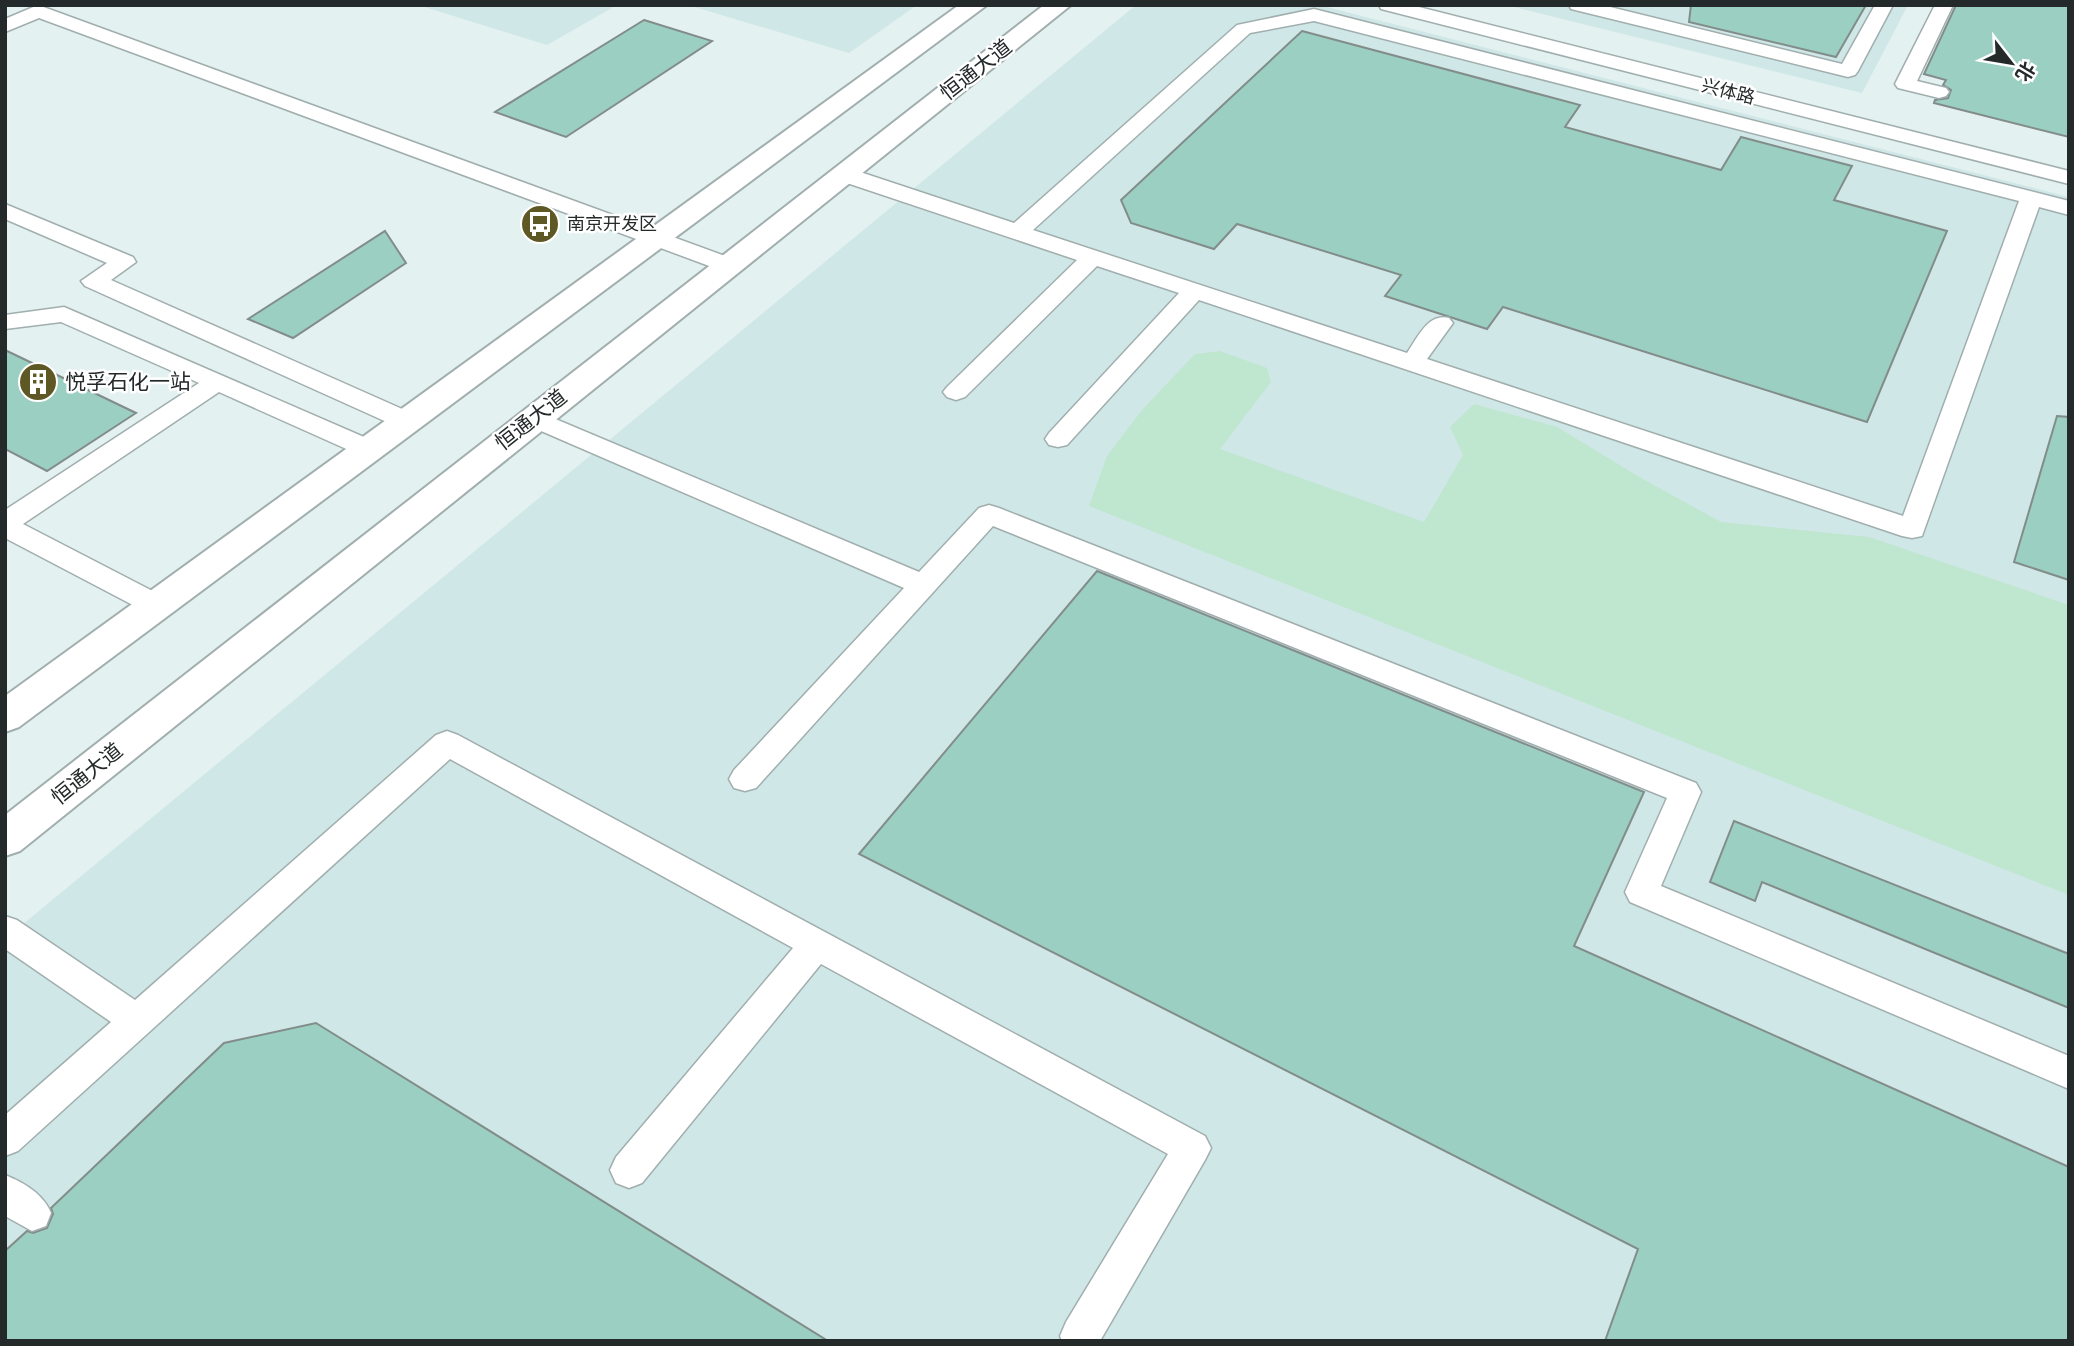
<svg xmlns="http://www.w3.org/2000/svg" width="2074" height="1346" viewBox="0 0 2074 1346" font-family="'Source Sans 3','Noto Sans SC',sans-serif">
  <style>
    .built { fill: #d0e7e7 }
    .green { fill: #bfe6cf }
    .building { fill: #9bcfc1; stroke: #828d8a; stroke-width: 2 }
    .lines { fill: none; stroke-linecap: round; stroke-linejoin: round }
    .service-casing { stroke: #a1aeae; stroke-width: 3 }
    .secondary-casing { stroke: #a1aeae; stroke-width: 4 }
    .service { fill: #fff; fill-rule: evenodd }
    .secondary { fill: #fff; fill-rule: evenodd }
    .labels { text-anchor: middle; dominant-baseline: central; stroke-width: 5; stroke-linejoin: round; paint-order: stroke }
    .far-street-label { font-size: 18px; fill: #242929; stroke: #fff }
    .far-poi-label { font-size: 18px; fill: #242929; stroke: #fff; text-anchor: start }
    .street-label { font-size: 21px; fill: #242929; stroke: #fff }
    .poi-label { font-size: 21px; fill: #242929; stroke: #fff; text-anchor: start }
  </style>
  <rect width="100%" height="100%" fill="#e3f1f0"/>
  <g class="built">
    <polygon points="418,5 617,5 547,45"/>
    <polygon points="688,5 917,5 849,53"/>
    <polygon points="1136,5 1319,5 2069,197 2069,1341 5,1341 5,939"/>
    <polygon points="1506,5 1908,5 1862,93"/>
  </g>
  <polygon class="green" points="1220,351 1267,368 1271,382 1220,449 1424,522 1463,455 1450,427 1474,404 1557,427 1641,478 1721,522 1869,537 2069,605 2069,895 1089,506 1107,456 1142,410 1195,354"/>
  <g class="building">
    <polygon points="1691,5 1866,5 1836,57 1689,22"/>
    <polygon points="1956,5 2069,5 2069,137 1934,103 1935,100 1948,98 1951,90 1943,85 1946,80 1924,74"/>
    <polygon points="644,20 712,41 566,137 495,112"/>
    <polygon points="1302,31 1580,105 1565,127 1721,170 1741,137 1852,166 1834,200 1947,231 1867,422 1503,307 1487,329 1385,296 1401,275 1237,224 1214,249 1131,223 1121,200"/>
    <polygon points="385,231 406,263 293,338 248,319"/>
    <polygon points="5,350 136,413 47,471 5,449"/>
    <polygon points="2057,416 2069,417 2069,580 2014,562"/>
    <polygon points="1097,571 1644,792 1574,946 2069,1167 2069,1341 1605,1341 1638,1249 859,854"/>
    <polygon points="1734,821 2069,954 2069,1008 1762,882 1755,901 1710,882"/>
    <polygon points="316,1023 828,1341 5,1341 5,1251 27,1231 33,1233 47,1228 53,1214 51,1208 224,1043"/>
  </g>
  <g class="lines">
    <defs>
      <g id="service">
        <polygon points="38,5 736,260 740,265 736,270 720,270 39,18 5,32 5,19"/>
        <polygon points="1379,5 1411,5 2069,171 2069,184 1381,9"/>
        <polygon points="1569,5 1602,5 1842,64 1875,5 1893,5 1858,71 1855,75 1848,77 1571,9"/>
        <polygon points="1935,5 1953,5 1917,81 1946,88 1949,92 1946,96 1939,98 1898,88 1895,84"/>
        <path d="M 1314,9 L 2069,201 L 2069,215 L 2039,207 L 1922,536 L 1912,538 L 1902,536 L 1199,300 L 1067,445 L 1058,447 L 1049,445 L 1045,439 L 1049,433 L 1179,293 L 1097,266 L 965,397 L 956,400 L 947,397 L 943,392 L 947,387 L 1077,260 L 835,179 L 832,174 L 835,169 L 851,169 L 1014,223 L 1237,25 ZM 1314,21 L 2019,201 L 1903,516 L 1427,359 L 1453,323 L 1449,318 C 1428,313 1418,337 1407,353 L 1033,230 L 1250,33 Z"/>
        <polygon points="5,204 133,257 136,262 111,280 418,416 422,422 418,428 409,430 400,428 85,286 81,281 107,263 5,219"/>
        <polygon points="64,307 380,444 384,450 380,456 371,458 362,456 219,392 23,524 168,599 172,606 168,613 158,616 148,613 5,538 5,510 199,383 61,322 5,329 5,315"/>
        <polygon points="534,410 919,572 979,508 989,505 999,508 1696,783 1701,792 1661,886 2069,1056 2069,1089 1630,902 1625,892 1667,798 993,526 756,788 745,791 734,788 729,779 734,770 904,588 525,424 521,418 525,412"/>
        <polygon points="447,731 458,735 1205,1136 1211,1148 1205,1160 1100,1341 1062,1341 1060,1336 1066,1322 1168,1154 821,964 642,1183 629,1188 616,1183 610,1170 616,1157 793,948 450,759 18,1151 5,1156 5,1115 111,1022 5,949 5,916 17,920 135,1000 436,735"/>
        <path d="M 5,1175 C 25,1183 43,1194 51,1213 L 46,1226 L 32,1231 L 5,1216 Z"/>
      </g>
      <g id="secondary">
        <polygon points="959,5 987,5 19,727 5,732 5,696"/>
        <polygon points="1044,5 1071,5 20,851 5,856 5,815"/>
      </g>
    </defs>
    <use href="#service" class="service-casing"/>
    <use href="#secondary" class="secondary-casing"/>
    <use href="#service" class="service"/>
    <use href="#secondary" class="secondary"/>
  </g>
  <defs>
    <symbol id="bus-disc" viewBox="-11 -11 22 22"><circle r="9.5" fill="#5e5824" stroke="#fff"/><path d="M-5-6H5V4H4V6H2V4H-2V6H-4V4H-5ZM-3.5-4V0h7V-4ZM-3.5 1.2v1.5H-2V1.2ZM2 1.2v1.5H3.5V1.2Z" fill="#fff"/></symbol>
    <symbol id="building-disc" viewBox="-11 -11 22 22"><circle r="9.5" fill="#5e5824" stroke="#fff"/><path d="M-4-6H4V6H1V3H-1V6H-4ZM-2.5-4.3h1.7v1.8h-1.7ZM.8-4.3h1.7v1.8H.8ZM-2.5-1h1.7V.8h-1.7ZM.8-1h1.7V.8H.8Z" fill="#fff"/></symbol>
  </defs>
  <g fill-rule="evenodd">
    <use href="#bus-disc" x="518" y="202" width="44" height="44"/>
    <use href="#building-disc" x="16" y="360" width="44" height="44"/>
  </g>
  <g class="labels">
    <g class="far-street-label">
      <text transform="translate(1728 92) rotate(14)">兴体路</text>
    </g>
    <g class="far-poi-label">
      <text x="567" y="224">南京开发区</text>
    </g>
    <g class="street-label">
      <text transform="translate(976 70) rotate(-38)">恒通大道</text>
      <text transform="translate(531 420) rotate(-38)">恒通大道</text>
      <text transform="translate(87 774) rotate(-39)">恒通大道</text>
    </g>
    <g class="poi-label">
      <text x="65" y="382">悦孚石化一站</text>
    </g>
  </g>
  <rect width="2074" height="1346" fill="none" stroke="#242929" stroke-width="14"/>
  <g transform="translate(2011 63) rotate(121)" stroke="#ffffff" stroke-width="5" paint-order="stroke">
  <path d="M0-5L12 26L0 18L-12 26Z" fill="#242929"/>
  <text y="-10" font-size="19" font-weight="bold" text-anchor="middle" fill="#242929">北</text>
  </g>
</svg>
